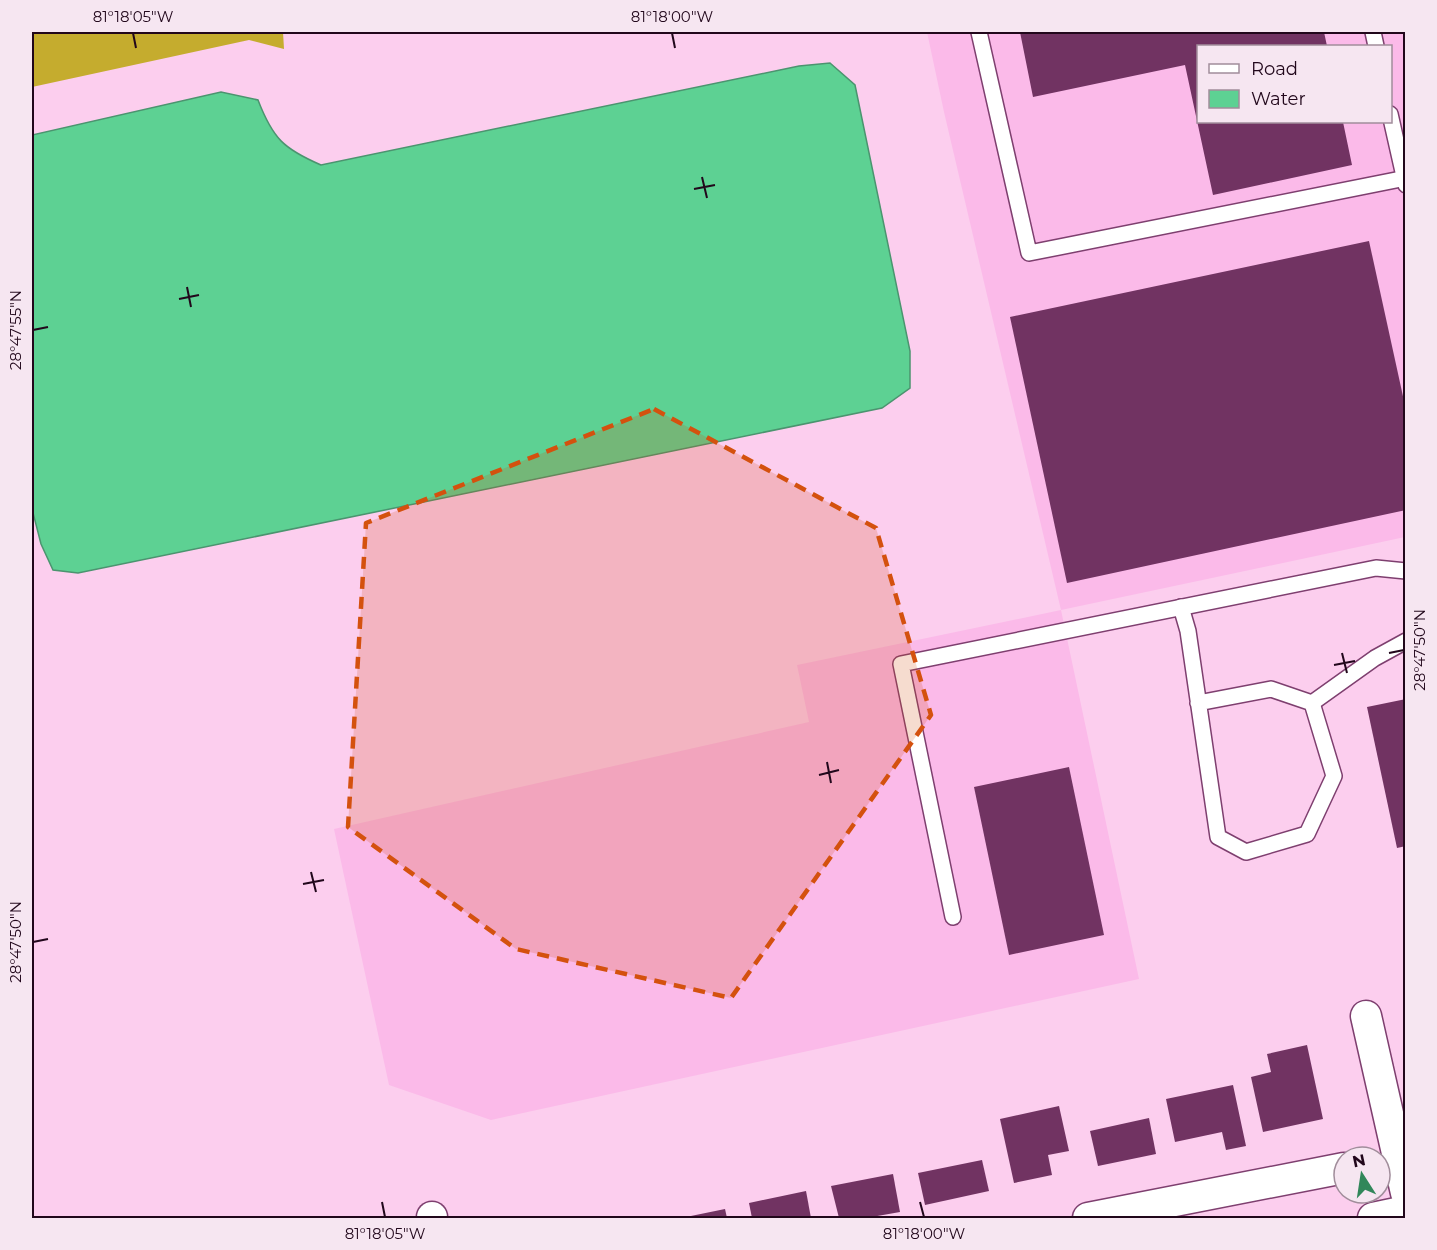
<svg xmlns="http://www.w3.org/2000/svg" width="1437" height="1250" viewBox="0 0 1437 1250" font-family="Montserrat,sans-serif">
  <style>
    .built { fill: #fbbae9; fill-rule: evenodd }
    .forest { fill: #c5ac2e }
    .water { fill: #5dd193; stroke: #4b946f; stroke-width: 1.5 }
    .building { fill: #713362 }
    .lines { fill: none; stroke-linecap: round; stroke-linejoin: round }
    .lane-casing { stroke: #7e3f6f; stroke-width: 18 }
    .street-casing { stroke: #7e3f6f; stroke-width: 33 }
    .lane { stroke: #fff; stroke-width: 15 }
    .street { stroke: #fff; stroke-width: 30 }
    .marked { fill: #d4510e; fill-opacity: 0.2; stroke: #d4510e; stroke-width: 4.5; stroke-dasharray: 12 8; stroke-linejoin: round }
    .ticks { fill: none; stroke: #21071b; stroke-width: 2 }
    .neatline { fill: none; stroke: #21071b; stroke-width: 2 }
    .ticks-label { font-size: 15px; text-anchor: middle; fill: #21071b }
  </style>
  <rect width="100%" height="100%" fill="#fcceee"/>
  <path class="built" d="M 927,32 L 1405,32 L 1405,537 L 1061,610 L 1139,979 L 491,1120 L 389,1085 L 334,829 L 809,722 L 797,665 L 1061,610 L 944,112 ZM 1198,46 L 1390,46 L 1390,122 L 1198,122 Z"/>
  <polygon class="forest" points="32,32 283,32 284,49 249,40 32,87"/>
  <path class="water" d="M 830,63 L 855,85 L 910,351 L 910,388 L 882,408 L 78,573 L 53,570 L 41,544 L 32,509 L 32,135 L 221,92 L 258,100 C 273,139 284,149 321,165 L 799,66 Z"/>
  <g class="building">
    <polygon points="1020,32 1324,32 1327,46 1198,46 1198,122 1343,122 1352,165 1213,195 1185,65 1033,97"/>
    <polygon points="1369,241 1406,410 1406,510 1067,583 1010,317"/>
    <polygon points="1406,699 1406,846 1397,848 1367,707"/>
    <polygon points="1069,767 1104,935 1009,955 974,787"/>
    <polygon points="1307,1045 1323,1119 1263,1132 1251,1077 1271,1072 1267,1054"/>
    <polygon points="1233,1085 1246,1146 1226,1150 1222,1132 1175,1142 1166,1099"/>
    <polygon points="1059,1106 1069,1151 1048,1155 1052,1175 1014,1183 1000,1119"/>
    <polygon points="1149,1118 1156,1154 1098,1166 1090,1131"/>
    <polygon points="982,1160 989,1191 925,1205 918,1173"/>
    <polygon points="893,1174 900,1212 866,1218 839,1218 831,1186"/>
    <polygon points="806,1191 811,1218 752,1218 749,1203"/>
    <polygon points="725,1209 727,1218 686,1218 686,1217"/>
  </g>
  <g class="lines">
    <defs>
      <g id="lane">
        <polyline points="979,32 1029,253 1406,178"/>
        <polyline points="1373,32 1376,46"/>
        <polyline points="1390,114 1406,185"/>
        <polyline points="1181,607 1188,631 1218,837 1246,852 1307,834 1334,776 1312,703 1271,689 1198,703"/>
        <polyline points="1312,703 1375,658 1406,641"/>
        <polyline points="953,917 901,664 1376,568 1406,571"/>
      </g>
      <g id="street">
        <polyline points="1366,1016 1406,1193"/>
        <polyline points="432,1217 432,1218"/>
        <polyline points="1088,1218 1344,1168"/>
        <polyline points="1373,1218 1406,1211"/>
      </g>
    </defs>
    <use href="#lane" class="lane-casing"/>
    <use href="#street" class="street-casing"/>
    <use href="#lane" class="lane"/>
    <use href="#street" class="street"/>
  </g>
  <path class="marked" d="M 654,409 L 876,528 L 931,715 L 731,998 L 516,949 L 348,827 L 366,523 Z"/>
  <path class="ticks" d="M 133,33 L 136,48M 672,33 L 675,48M 702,177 L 707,198M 694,189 L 715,185M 187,287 L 191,307M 179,299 L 199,295M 33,330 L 48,327M 1342,653 L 1347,673M 1389,653 L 1404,650M 1334,665 L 1355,661M 827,762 L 831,783M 819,775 L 839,770M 311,872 L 316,892M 303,884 L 324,880M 33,942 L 48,939M 382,1202 L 385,1217M 920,1202 L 924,1217"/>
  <rect width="1437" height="1250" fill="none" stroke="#f6e6f1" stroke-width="66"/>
  <rect x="1197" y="45" width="195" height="78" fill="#f6e6f1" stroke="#a18d9b" stroke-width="1.5"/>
  <rect x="1209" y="64" width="30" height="9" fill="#ffffff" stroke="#a18d9b" stroke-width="1.5"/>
  <text x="1251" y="75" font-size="18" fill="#21071b">Road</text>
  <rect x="1209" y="90" width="30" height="18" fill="#5dd193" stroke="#a18d9b" stroke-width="1.5"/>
  <text x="1251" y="105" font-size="18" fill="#21071b">Water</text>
  <g transform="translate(1362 1175) rotate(348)"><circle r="28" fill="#f6e6f1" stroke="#a18d9b" stroke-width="1.5"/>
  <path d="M0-4.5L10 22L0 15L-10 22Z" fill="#31875a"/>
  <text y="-9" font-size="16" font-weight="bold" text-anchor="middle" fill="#21071b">N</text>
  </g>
  <rect x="33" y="33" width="1371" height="1184" class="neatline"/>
  <g class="ticks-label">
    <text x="133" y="22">81°18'05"W</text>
    <text x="672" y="22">81°18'00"W</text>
    <text transform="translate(16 330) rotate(-90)" y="5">28°47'55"N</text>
    <text transform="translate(1420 650) rotate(-90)" y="5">28°47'50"N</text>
    <text transform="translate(16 942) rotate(-90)" y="5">28°47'50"N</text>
    <text x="385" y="1239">81°18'05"W</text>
    <text x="924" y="1239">81°18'00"W</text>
  </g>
</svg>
